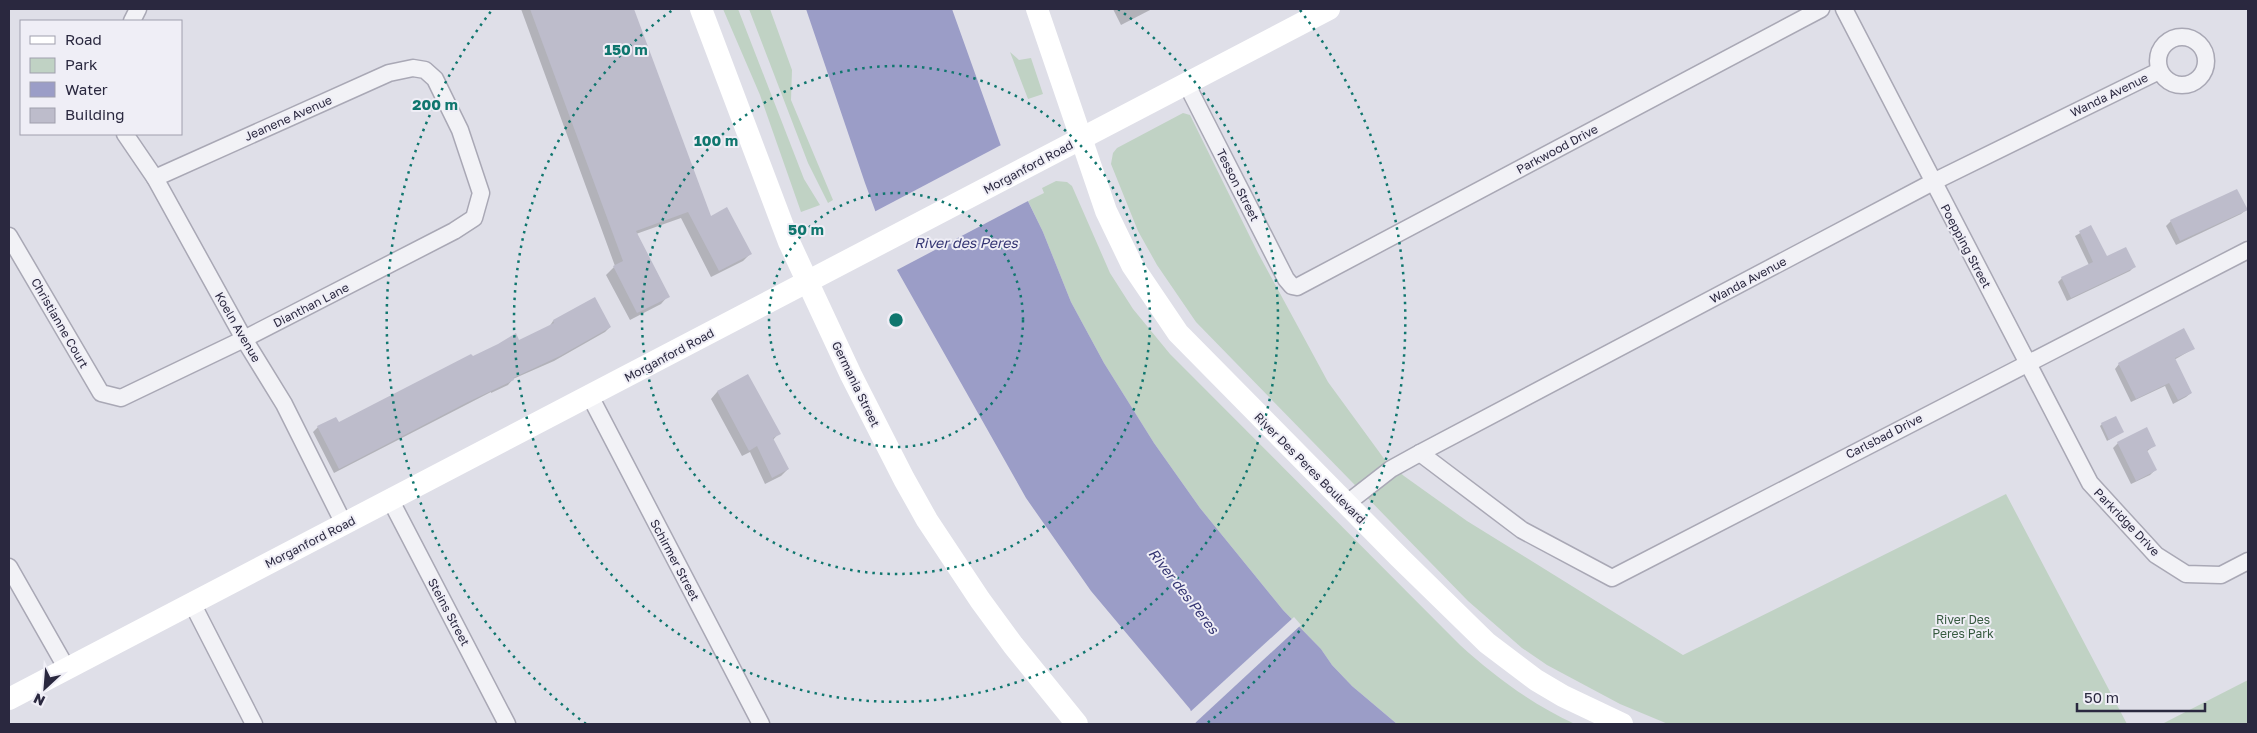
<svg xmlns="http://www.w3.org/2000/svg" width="2257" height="733" viewBox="0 0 2257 733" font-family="'Golos Text',sans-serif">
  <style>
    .green { fill: #c0d2c4 }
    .water { fill: #9b9dc7 }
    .pier { fill: #dfdfe8 }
    .shadow { fill: #0003 }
    .building { fill: #bdbccb }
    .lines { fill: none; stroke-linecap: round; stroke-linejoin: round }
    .street-casing { stroke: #a9a8b5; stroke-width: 19 }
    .street { stroke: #f2f2f6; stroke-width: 16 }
    .secondary { stroke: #fff; stroke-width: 22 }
    .ring { fill: none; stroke: #0f766e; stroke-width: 2.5; stroke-dasharray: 2.5 5 }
    .labels { text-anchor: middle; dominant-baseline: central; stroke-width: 4; stroke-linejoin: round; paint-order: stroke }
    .street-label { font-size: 12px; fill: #2a283f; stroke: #efeef6 }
    .park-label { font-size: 12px; fill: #365a3f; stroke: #efeef6 }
    .water-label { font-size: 14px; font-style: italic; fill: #333472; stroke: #efeef6 }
    .centre { fill: #0f766e; stroke: #efeef6; stroke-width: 2.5 }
    .ring-label { font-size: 15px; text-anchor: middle; font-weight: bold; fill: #0f766e; stroke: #efeef6; stroke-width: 4; stroke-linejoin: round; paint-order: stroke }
  </style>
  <rect width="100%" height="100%" fill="#dfdfe8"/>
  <g class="green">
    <polygon points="723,9 738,9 804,179 820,205 801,212 760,95"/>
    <polygon points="749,9 770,9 792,70 791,100 833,200 828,203 808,163"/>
    <polygon points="1010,52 1019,60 1031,58 1043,94 1028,99"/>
    <polygon points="1183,113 1190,115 1258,253 1328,382 1385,460 1404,476 1467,521 1683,655 2006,494 2127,724 1668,724 1620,704 1547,665 1522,648 1468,601 1196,322 1157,265 1138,231 1111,164 1113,153 1117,148"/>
    <path d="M 1056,181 L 1067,182 L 1072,186 L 1110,273 L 1133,309 L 1170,354 L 1460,645 C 1494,676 1533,705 1575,724 L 1397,724 L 1352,686 L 1332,665 L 1321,649 L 1283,610 L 1200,508 L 1154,443 L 1104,363 L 1071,302 L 1043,232 L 1028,201 L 1044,193 L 1042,188 Z"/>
    <polygon points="2248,680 2248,724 2162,724"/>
  </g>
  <polygon class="water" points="806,9 952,9 1001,146 1043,232 1071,302 1104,363 1154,443 1200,508 1283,610 1321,649 1332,665 1352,686 1397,724 1196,724 1190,709 1091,591 1026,498 897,270 865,183"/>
  <g class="pier">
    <polygon points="1003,144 1030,200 895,271 874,212"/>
    <polygon points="1294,617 1301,625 1194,724 1189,713"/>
  </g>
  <g class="shadow">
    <polygon points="521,9 633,9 710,217 750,254 743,261 711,277 681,218 636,234 668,296 661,304 630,320 606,275 615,266"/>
    <polygon points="1113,9 1152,9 1121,25"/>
    <polygon points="2246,210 2241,214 2176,245 2166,226 2171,221"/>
    <polygon points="2091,227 2106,258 2134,267 2130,271 2067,301 2058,282 2062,278 2089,265 2075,236"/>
    <polygon points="553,321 610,327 605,332 554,361 513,379 508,385 491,393 491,392 334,473 313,432 318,427 339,424 472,358 519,342 549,327"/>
    <polygon points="2193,349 2174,360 2191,393 2186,397 2173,404 2165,386 2131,402 2115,369 2119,364"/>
    <polygon points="748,376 779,433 773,440 788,469 781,476 765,484 750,452 742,456 711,399 717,392"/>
    <polygon points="2102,424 2122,432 2107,441 2100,426"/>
    <polygon points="2248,441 2248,475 2247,475 2247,442"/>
    <polygon points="2118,443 2155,445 2146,452 2155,470 2150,475 2131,484 2113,448"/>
  </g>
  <g class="building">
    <polygon points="530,9 634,9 711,216 727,207 752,254 719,271 688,212 636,231 670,297 637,313 613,266 623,261"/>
    <polygon points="2237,189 2248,210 2180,241 2170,220"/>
    <polygon points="2091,225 2107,256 2126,247 2136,267 2071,298 2061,277 2093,262 2079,231"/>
    <polygon points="595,297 611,327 560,356 513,378 514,380 468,402 339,469 317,426 336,417 339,422 471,354 473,356 498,344 516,333 519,340 554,323 553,320"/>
    <polygon points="2184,328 2195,349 2175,358 2192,393 2178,400 2169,383 2136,399 2118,363"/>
    <polygon points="748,374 781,434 773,438 789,469 772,478 757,446 749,451 717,391"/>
    <polygon points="2116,416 2124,432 2109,440 2101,423"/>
    <polygon points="2147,427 2156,446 2147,450 2157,470 2136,481 2117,442"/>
  </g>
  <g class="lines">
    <defs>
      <g id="street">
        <polyline points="1844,9 2090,483 2156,555 2186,574 2221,575 2248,561"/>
        <polyline points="132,21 138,9"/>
        <circle cx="2182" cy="61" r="24"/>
        <polyline points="1186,83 1286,279 1292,286 1297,287 1821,9"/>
        <polyline points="125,134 155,178 244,339 284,404 344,524"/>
        <polyline points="9,236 101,393 121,398 244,339 454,231 474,218 481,193 460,130 435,79 425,70 413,68 389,73 155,178"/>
        <polyline points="590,396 761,724"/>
        <polyline points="1420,453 1522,530 1612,578 2248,250"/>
        <polyline points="391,501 507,724"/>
        <polyline points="1346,504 1391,469 1420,453 1933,182 2159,71"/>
        <polyline points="9,567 67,669"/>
        <polyline points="192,603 254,724"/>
      </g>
    </defs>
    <use href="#street" class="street-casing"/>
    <use href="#street" class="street"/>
    <g class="secondary">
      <polyline points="701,9 789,242 851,375 904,479 927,520 980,600 1013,645 1077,724"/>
      <polyline points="1037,9 1106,211 1132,265 1178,333 1399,557 1487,643 1536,680 1563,696 1622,724"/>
      <polyline points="9,699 1329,9"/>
    </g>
  </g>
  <g class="ring">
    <circle cx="896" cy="320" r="127"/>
    <circle cx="896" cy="320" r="254"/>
    <path d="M1118 9A382 382 0 1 1 674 9"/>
    <path d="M586 724A509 509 0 0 1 492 10M1300 10A509 509 0 0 1 1206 724"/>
  </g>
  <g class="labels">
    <g class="street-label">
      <text transform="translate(2109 95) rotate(-26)">Wanda Avenue</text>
      <text transform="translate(288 118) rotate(-24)">Jeanene Avenue</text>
      <text transform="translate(1557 149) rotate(-28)">Parkwood Drive</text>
      <text transform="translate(1028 167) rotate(-28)">Morganford Road</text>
      <text transform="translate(1238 185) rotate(63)">Tesson Street</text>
      <text transform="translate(1966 246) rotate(62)">Poepping Street</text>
      <text transform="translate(1748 280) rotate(-28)">Wanda Avenue</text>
      <text transform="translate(311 305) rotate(-27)">Dianthan Lane</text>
      <text transform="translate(60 323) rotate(60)">Christianne Court</text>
      <text transform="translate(238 327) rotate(60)">Koeln Avenue</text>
      <text transform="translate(669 355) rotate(-28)">Morganford Road</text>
      <text transform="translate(856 384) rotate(64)">Germania Street</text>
      <text transform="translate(1884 436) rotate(-27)">Carlsbad Drive</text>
      <text transform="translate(1310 468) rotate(45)">River Des Peres Boulevard</text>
      <text transform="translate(2127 522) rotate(46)">Parkridge Drive</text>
      <text transform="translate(310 542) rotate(-27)">Morganford Road</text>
      <text transform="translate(675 560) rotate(62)">Schirmer Street</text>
      <text transform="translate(449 612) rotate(62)">Steins Street</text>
    </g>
    <g class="park-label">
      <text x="1963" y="619">River Des<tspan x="1963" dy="14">Peres Park</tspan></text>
    </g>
    <g class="water-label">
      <text x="966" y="242">River des Peres</text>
      <text transform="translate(1184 591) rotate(52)">River des Peres</text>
    </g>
  </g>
  <circle cx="896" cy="320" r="8" class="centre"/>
  <g class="ring-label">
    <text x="626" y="55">150 m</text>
    <text x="435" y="110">200 m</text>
    <text x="716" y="146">100 m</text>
    <text x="806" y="235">50 m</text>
  </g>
  <rect width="2257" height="733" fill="none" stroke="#2a283f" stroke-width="20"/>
  <rect x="20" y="20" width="162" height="115" fill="#efeef6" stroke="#a09fad"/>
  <rect x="30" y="36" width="25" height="8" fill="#ffffff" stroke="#a09fad"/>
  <text x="65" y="45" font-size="15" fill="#2a283f">Road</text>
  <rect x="30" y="58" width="25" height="15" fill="#c0d2c4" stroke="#a09fad"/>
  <text x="65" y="70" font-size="15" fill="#2a283f">Park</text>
  <rect x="30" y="82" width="25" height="15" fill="#9b9dc7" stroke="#a09fad"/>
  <text x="65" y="95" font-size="15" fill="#2a283f">Water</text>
  <rect x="30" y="108" width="25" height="15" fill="#bdbccb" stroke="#a09fad"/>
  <text x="65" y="120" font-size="15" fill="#2a283f">Building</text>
  <g transform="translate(45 688) rotate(206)" stroke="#efeef6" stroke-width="4" paint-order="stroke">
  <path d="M0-4L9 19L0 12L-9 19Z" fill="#2a283f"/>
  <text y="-8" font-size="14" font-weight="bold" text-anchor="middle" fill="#2a283f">N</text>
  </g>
  <path d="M2077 703v8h128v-8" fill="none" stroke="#2a283f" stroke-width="2.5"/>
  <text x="2084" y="703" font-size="15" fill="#2a283f" stroke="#efeef6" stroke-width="4" paint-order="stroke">50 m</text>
</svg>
